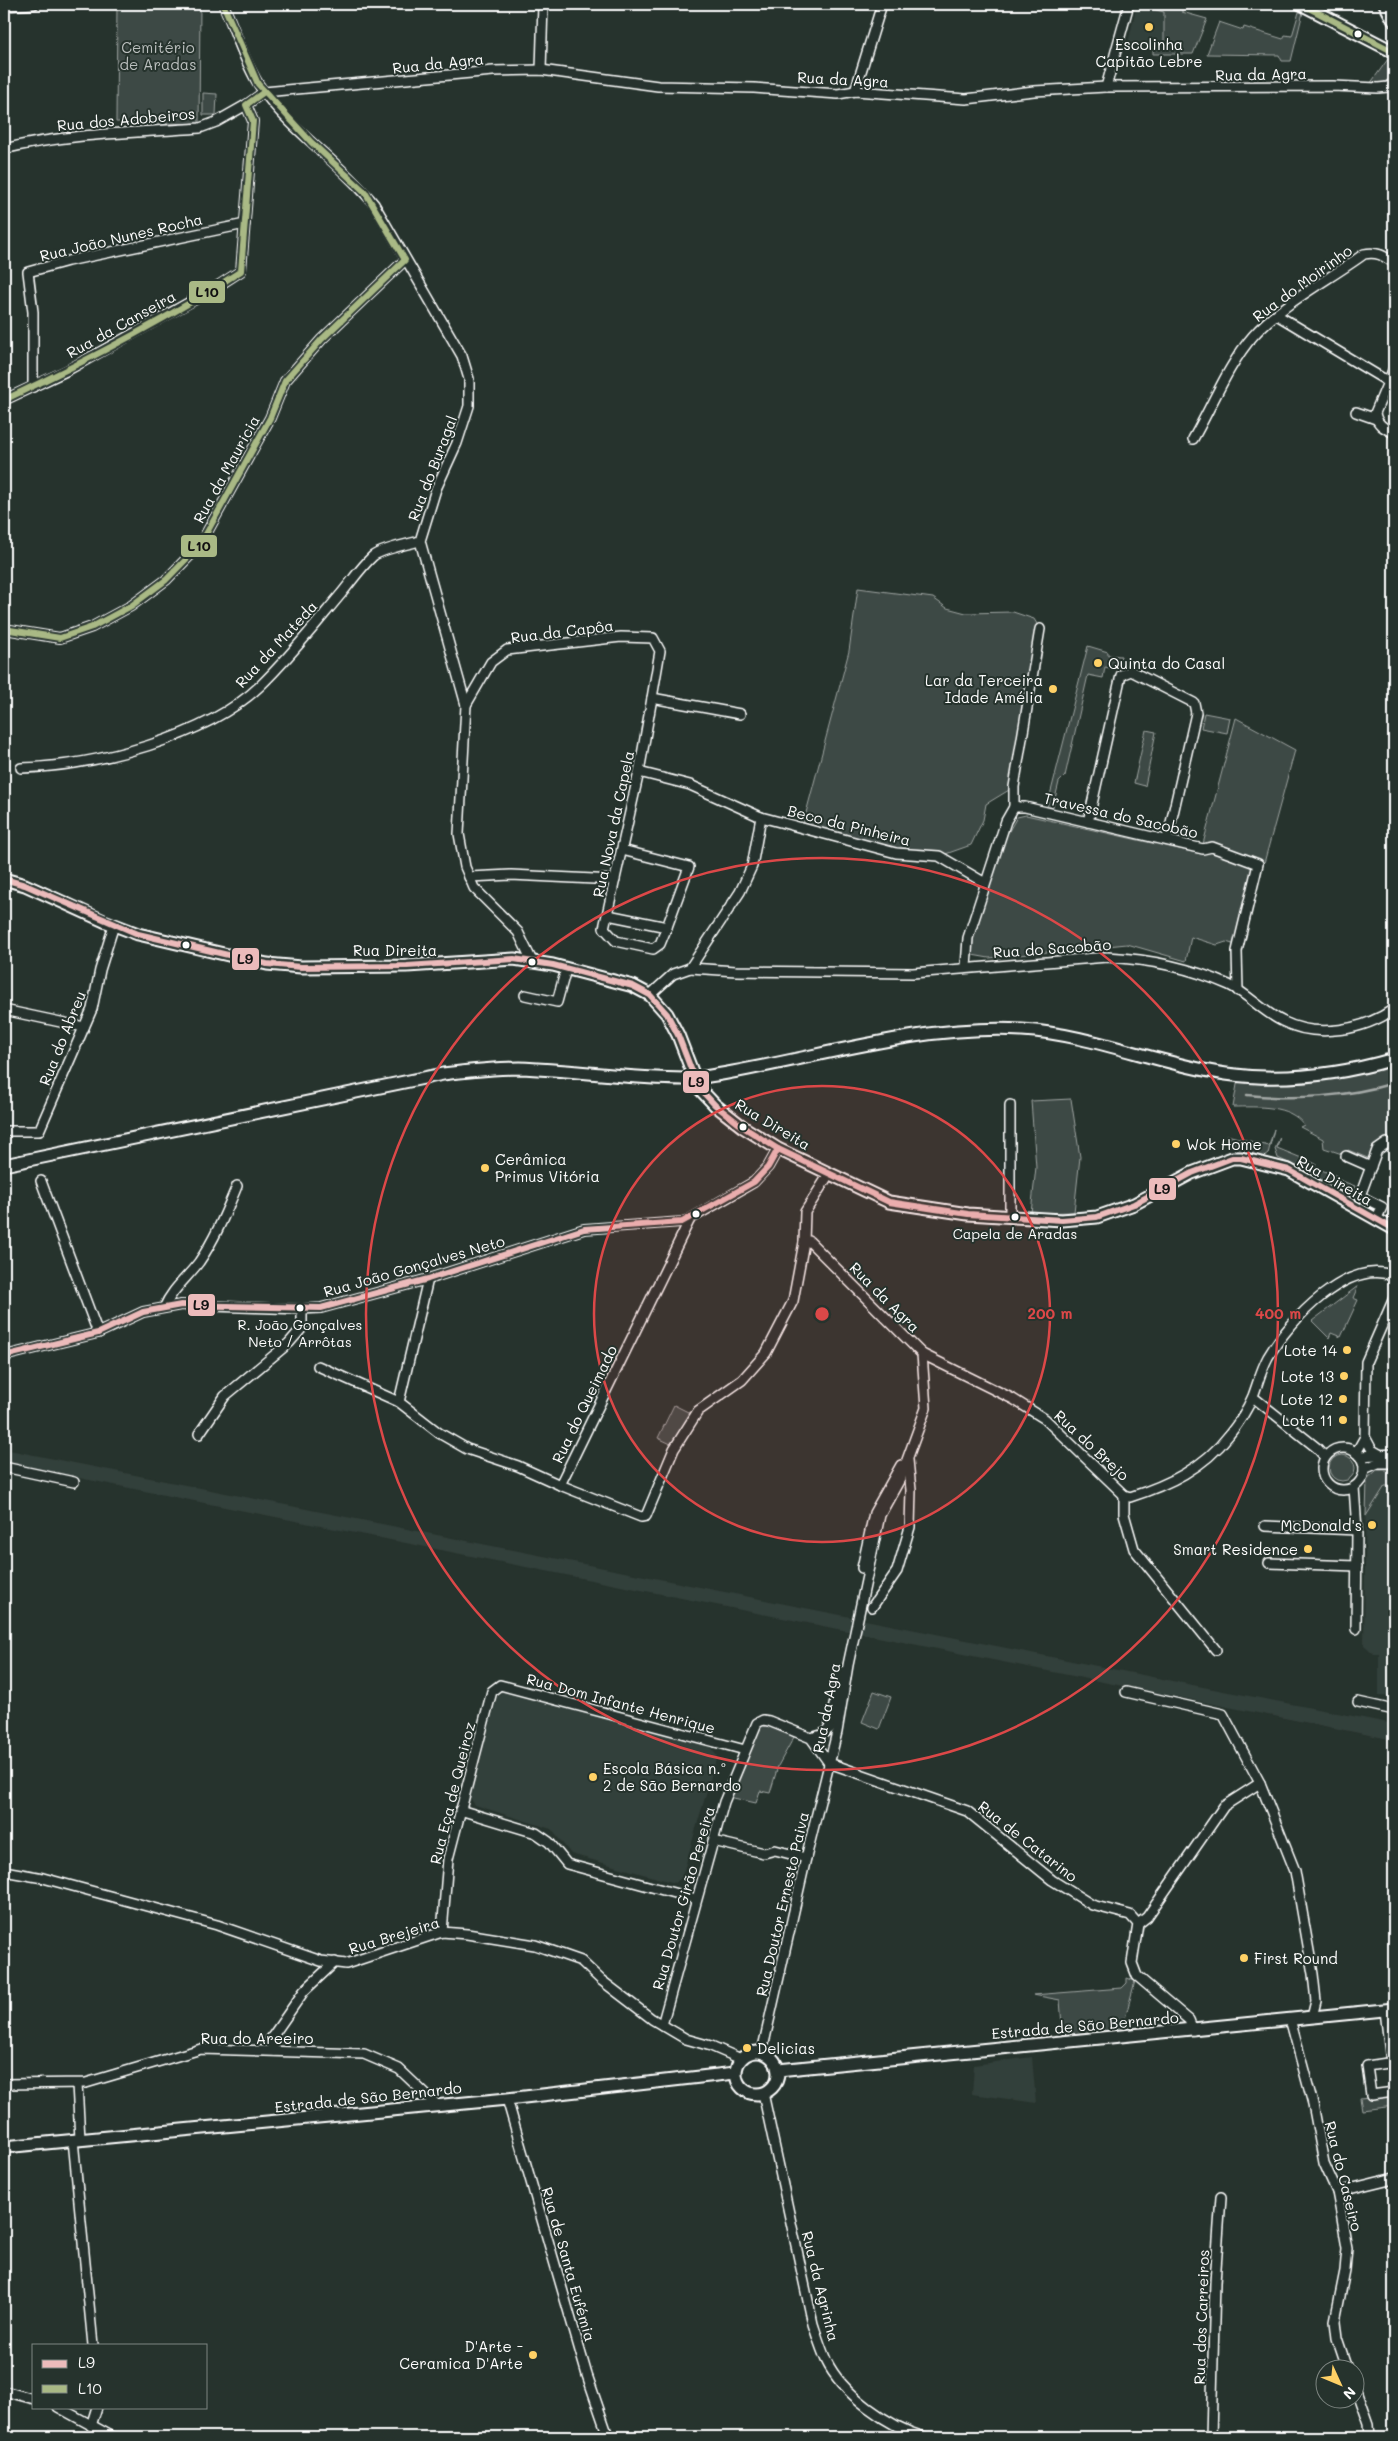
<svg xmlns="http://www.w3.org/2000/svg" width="1398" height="2441" viewBox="0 0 1398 2441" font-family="Mali,sans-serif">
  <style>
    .built { fill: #333f3a }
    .green { fill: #3e4944; stroke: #9ea4a2 }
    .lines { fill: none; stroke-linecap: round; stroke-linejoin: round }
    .stream { stroke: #a4a9a7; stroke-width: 2.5 }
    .minor-casing { stroke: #fff; stroke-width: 12 }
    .major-casing { stroke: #fff; stroke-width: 15 }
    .minor { stroke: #26332d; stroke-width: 9 }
    .major { stroke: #26332d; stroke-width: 11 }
    .major-bridge-casing { stroke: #fff; stroke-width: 15; stroke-linecap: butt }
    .major-bridge { stroke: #26332d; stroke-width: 11 }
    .bus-1-casing { stroke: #26332d; stroke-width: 10 }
    .bus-2-casing { stroke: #26332d; stroke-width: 10 }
    .bus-1 { stroke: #ecbbbb; stroke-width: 6 }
    .bus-2 { stroke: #a9b985; stroke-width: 6 }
    .ring { fill: none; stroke: #dc4848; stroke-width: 2.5 }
    .poi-dot { fill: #ffd166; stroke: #26332d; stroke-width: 2 }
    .bus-dot { fill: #fff; stroke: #26332d; stroke-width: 2 }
    .labels { text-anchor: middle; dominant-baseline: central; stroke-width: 4; stroke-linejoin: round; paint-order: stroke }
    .bus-label { font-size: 14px; fill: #fff; stroke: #26332d }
    .poi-label { font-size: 15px; fill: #fff; stroke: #26332d; text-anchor: end }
    .park-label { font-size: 15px; fill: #bbbfbe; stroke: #26332d }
    .street-label { font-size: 15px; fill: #fff; stroke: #26332d }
    .centre { fill: #dc4848; stroke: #26332d; stroke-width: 2.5 }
    .ring-label { font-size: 15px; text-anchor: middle; font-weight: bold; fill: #dc4848; stroke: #26332d; stroke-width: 4; stroke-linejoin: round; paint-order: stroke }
    .line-badge { stroke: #26332d; stroke-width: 2 }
    .pale-badge-label { font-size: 14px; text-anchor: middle; font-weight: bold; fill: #111 }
  </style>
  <rect width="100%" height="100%" fill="#26332d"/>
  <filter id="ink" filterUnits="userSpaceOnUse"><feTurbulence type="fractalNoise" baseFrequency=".02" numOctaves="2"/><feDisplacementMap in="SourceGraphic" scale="10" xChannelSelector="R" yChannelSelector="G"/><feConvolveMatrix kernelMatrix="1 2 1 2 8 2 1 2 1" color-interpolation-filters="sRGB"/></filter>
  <g filter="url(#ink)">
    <g class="built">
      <polygon points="1137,4 1164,12 1164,42 1128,43"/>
      <polygon points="4,1449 1213,1689 1394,1724 1394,1740 4,1463"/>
      <polygon points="1377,1470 1390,1470 1394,1475 1394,1696 1379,1695 1379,1654 1374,1654 1364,1645 1366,1484 1369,1475"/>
      <polygon points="503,1690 710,1747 717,1756 682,1877 675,1883 571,1854 551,1829 475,1805 470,1798 497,1697"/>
      <polygon points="1032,2057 1036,2103 972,2094 974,2065"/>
    </g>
    <g class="green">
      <polygon points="117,4 200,4 199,124 116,122"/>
      <polygon points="1149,4 1164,4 1182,9 1182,12 1207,19 1193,54 1153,54 1153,44 1164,42 1164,12 1152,9 1153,5"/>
      <polygon points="1299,12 1303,12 1291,61 1282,61 1279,55 1207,54 1219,22 1243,30 1244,27 1283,39 1285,35 1292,36"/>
      <polygon points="1388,59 1392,77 1381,84 1370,84"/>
      <polygon points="203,93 217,94 216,115 203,115"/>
      <polygon points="858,588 933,598 947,608 966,613 1013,612 1034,619 1040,629 1014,787 986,804 983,820 971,845 940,856 919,855 802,828 849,651"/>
      <polygon points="1088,646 1108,652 1108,655 1121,656 1118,670 1105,667 1103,678 1088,675 1065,776 1059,782 1053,807 1047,807"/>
      <polygon points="1204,713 1230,718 1227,733 1201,728"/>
      <polygon points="1236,718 1295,750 1264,863 1258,864 1203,844"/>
      <polygon points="1146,730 1156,732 1145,786 1134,783"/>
      <polygon points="1026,815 1201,854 1210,849 1255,866 1236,945 1226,942 1217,945 1191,937 1186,961 1127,944 989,958 972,955 968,938 994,857 1017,817"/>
      <path d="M 1394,1066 L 1394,1143 L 1370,1159 L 1348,1150 L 1345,1155 L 1324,1148 L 1323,1139 L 1300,1127 L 1304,1125 C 1289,1104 1257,1107 1233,1107 L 1238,1079 C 1297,1082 1337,1080 1394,1066 Z"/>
      <polygon points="1071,1099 1080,1157 1074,1212 1031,1213 1036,1167 1031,1101"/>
      <polygon points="1274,1129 1268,1154 1264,1157 1235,1152 1234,1144 1227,1135 1269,1146"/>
      <polygon points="1280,1137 1277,1148 1316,1164 1312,1174 1278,1158 1275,1149"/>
      <polygon points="1316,1168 1337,1176 1337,1179 1355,1186 1349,1198 1314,1175"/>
      <polygon points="1358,1286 1353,1298 1358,1300 1341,1337 1331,1333 1329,1338 1312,1321"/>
      <polygon points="674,1405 692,1414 673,1445 658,1438"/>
      <circle cx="1342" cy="1468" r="13"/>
      <polygon points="1377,1470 1390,1470 1394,1475 1394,1486 1385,1486 1366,1516 1367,1479"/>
      <polygon points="874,1691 891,1697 879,1729 862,1722"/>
      <polygon points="766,1722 794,1737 778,1766 770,1793 760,1791 756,1803 729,1797 759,1726"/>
      <polygon points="1127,1978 1135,1981 1122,2030 1063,2038 1060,2000 1033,1995 1122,1988 1127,1983"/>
      <polygon points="1394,2094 1394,2106 1362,2110 1360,2098"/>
    </g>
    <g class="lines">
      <path class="stream" d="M 1247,1095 C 1295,1100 1348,1097 1394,1083"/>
      <defs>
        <g id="minor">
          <path d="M 223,4 C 235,29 244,62 259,85 C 288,129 340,162 374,204 L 462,356 L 469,379 L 469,406 L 457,443 L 436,489 L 420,541 L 466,705 L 459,834 L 465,867 L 474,888 L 518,932 L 532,961"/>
          <polyline points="4,6 34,4"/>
          <polyline points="541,70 543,4"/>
          <polyline points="1106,87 1129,4"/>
          <polyline points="855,91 882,4"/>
          <polyline points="264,92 493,71 541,70 658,86 754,88 838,94 855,91 966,99 1034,91 1106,87 1333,86 1378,88 1388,87 1394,83"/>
          <path d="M 4,149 C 68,133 134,133 200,128 L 216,122 L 246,105"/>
          <polyline points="1277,315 1387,381"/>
          <path d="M 1394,368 L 1375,413 C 1377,425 1384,428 1394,433"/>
          <polyline points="33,387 33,312 28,272 68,261 245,224"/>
          <polyline points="4,400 66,371 210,291 241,271 253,121 246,105 264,92"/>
          <polyline points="1356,412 1376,419"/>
          <path d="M 1193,439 C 1211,408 1229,363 1253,336 C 1281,304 1330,279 1364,254 C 1377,251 1384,256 1394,263"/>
          <polyline points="4,629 60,638 92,627 131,606 166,580 200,545 270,418 285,381 322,339 405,260"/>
          <polyline points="652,698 740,714"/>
          <polyline points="466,705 491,662 507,650 621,637 653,638 660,651 652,698 639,772 604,928 616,941 653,949 660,944 667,927"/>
          <path d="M 21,768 C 95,766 206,738 261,685 C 290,657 315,625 341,594 C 351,582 361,567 373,556 C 382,549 408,544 420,541"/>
          <polyline points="639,772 690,785 761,817 752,866 740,892 690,968 673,974 650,995"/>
          <polyline points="1014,807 1014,787 1040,629"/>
          <polyline points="761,817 896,853 939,856 985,883"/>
          <polyline points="1088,822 1121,675 1131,671 1194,703 1196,713 1167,840"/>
          <polyline points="469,877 511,875 615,880"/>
          <polyline points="608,915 667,927 689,867 622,850"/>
          <polyline points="966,967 968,938 1006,821 1014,807 1025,807 1203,849 1212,847 1258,864 1237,951 1238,991"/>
          <path d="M 690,968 L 736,971 L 913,973 L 1107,957 C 1148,959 1191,968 1229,985 C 1248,994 1263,1012 1282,1021 C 1317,1039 1364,1030 1394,1009"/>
          <polyline points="525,995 557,1002 566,969"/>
          <polyline points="4,1010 84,1027"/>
          <polyline points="1010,1105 1010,1216"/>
          <polyline points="4,1131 39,1131 92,1009 100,970 114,925"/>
          <polyline points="1346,1156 1371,1167"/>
          <polyline points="41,1181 98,1333"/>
          <polyline points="1376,1220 1382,1207 1360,1196 1377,1150 1387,1143 1394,1146"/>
          <polyline points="428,1279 399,1402 439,1433 467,1449 518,1466 560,1485 690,1219"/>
          <path d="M 164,1308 C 172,1289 187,1278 199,1262 C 215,1239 226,1212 237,1186"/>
          <path d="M 922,1354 L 1013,1399 L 1045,1419 L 1124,1495 L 1130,1497 C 1168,1485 1204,1468 1229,1435 C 1238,1424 1247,1410 1253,1396 C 1258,1383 1261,1370 1268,1357 C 1289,1321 1348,1257 1394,1276"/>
          <polyline points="4,1356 98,1333 143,1312 181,1305 302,1309 321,1308 428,1279 584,1229 682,1222 690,1219 754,1182 768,1167 778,1149"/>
          <polyline points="318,1366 399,1402"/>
          <polyline points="1253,1397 1317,1448 1325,1457"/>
          <polyline points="199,1434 225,1396 289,1343 302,1328 302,1309"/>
          <polyline points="1365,1437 1372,1450 1379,1454"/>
          <circle cx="1343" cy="1469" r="21"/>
          <polyline points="1356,1453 1365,1437 1366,1362 1394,1298"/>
          <polyline points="1359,1456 1394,1454"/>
          <polyline points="4,1467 74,1482"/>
          <polyline points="1364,1469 1378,1463 1394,1463"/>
          <polyline points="560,1485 641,1517 646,1516 674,1449 698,1411 742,1380 766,1353 793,1301 804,1242 805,1212 829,1174"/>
          <polyline points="1354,1487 1357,1530 1356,1629"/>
          <polyline points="1124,1495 1124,1514 1134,1549 1216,1650"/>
          <polyline points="1265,1526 1357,1530"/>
          <polyline points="1269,1563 1357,1566"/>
          <polyline points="862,1568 874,1513 901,1465"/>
          <polyline points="872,1607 897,1571 910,1527 911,1490 908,1460"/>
          <polyline points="1126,1692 1223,1714 1260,1783 1295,1871 1313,1974 1316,2001 1312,2017"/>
          <polyline points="1358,1702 1394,1710"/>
          <polyline points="811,1738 821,1735 829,1729 841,1672"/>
          <polyline points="829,1763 967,1811 1052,1880 1092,1905 1130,1915 1138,1924 1132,1963 1137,1976 1189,2020 1193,2030"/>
          <polyline points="460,1810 536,1833 549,1842 567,1864 696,1899"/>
          <polyline points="713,1841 764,1853 775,1850 806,1858"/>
          <polyline points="4,1871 43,1878 217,1925 321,1961 346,1964 442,1932 467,1934 535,1945 581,1961 601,1980 652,2019 686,2039 711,2046 741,2059"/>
          <polyline points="1138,1924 1147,1917 1224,1806 1260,1783"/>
          <polyline points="442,1932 448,1859 492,1691 500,1685 745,1750"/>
          <polyline points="1385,2010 1391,2063"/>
          <polyline points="1290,2019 1313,2104 1324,2163 1337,2192 1341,2213 1347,2248 1345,2271 1335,2321 1337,2338 1347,2368"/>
          <polyline points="662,2025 724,1802 757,1723 763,1720 769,1721 811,1738 829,1763"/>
          <polyline points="275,2051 270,2040 304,1991 335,1962"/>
          <polyline points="762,2052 806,1858 837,1732 848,1665 880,1515 900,1479 926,1408 922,1354 809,1241 804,1242"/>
          <polyline points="1394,2062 1367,2066 1371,2095 1394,2092"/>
          <polyline points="4,2084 86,2083 201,2049 364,2054 399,2069 437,2105"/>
          <polyline points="77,2084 80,2139"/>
          <path d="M 763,2093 L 813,2324 C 817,2336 821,2349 826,2360 C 842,2394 889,2427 924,2437"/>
          <polyline points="507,2099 587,2375 608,2436"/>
          <polyline points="73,2140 93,2345"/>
          <polyline points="1337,2192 1394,2178"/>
          <polyline points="1356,2387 1369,2424 1370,2437"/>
          <polyline points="4,2391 34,2399"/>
          <polyline points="58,2407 113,2437"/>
          <polyline points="91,2426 97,2407"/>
          <polyline points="1211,2437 1215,2282 1221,2197"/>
        </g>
        <g id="major">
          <polyline points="1301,4 1394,52"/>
          <polyline points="1385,4 1394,21"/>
          <polyline points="4,879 25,885 104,921 138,934 267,964 301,967 407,966 514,959 553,965 633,986 650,995 667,1014 678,1035 698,1087 715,1105 743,1127 778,1149 889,1202 968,1214 1062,1220 1097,1217 1134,1204 1192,1173 1232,1158 1241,1158 1289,1170 1394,1229"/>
          <path d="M 704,1077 C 809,1061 915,1024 1022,1030 C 1091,1034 1157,1064 1226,1074 C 1283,1082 1339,1075 1394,1059"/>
          <path d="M 4,1165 L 443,1074 C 468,1071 494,1068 520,1068 C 575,1070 629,1079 684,1079"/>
          <circle cx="757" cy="2073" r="21"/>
          <polyline points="778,2070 1394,2009"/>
          <polyline points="4,2147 507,2099 735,2073"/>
        </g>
      </defs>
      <use href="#minor" class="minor-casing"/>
      <use href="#major" class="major-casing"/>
      <use href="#minor" class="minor"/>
      <use href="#major" class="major"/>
      <defs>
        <polyline id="major-bridge" points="684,1079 704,1077"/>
      </defs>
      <use href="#major-bridge" class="major-bridge-casing"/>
      <use href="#major-bridge" class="major-bridge"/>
      <defs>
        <g id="bus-1">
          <polyline points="4,879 25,885 138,934 267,964 301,967 407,966 514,959 553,965 633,986 650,995 667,1014 678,1035 698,1087 715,1105 743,1127 778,1149 889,1202 968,1214 1062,1220 1097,1217 1134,1204 1192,1173 1232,1158 1241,1158 1289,1170 1394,1229"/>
          <polyline points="4,1356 98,1333 143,1312 181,1305 321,1308 428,1279 584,1229 682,1222 754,1182 768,1167 778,1149"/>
        </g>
        <g id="bus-2">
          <polyline points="1301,4 1394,52"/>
          <path d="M 4,400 C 85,362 166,320 241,271 L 253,121 L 246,105 L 264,92"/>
          <polyline points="4,629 60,638 92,627 131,606 166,580 200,545 270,418 285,381 322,339 405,260 365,192 311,142 258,84 223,4"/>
        </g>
      </defs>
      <use href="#bus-1" class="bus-1-casing"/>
      <use href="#bus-2" class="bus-2-casing"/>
      <use href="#bus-1" class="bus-1"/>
      <use href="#bus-2" class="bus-2"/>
    </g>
  </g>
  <circle cx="822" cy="1314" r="228" fill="#dc4848" fill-opacity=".12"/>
  <g class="ring">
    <circle cx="822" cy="1314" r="228"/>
    <circle cx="822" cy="1314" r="456"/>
  </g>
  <g class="poi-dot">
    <circle cx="1149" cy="27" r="5"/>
    <circle cx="1098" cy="663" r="5"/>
    <circle cx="1053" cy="689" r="5"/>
    <circle cx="1176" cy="1144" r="5"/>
    <circle cx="485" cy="1168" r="5"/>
    <circle cx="1347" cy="1350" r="5"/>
    <circle cx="1344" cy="1376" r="5"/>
    <circle cx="1343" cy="1399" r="5"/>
    <circle cx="1343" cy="1420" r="5"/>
    <circle cx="1372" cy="1525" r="5"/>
    <circle cx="1308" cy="1549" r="5"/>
    <circle cx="593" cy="1777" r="5"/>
    <circle cx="1244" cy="1958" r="5"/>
    <circle cx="747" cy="2048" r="5"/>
    <circle cx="533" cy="2355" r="5"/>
  </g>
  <g class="bus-dot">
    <circle cx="1358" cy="34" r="4.5"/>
    <circle cx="186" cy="945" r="4.5"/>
    <circle cx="532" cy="962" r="4.5"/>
    <circle cx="743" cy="1127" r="4.5"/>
    <circle cx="696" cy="1214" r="4.5"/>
    <circle cx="1015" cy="1217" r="4.5"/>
    <circle cx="300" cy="1308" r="4.5"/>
  </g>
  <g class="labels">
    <g class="bus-label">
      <text x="1015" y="1233">Capela de Aradas</text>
      <text x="300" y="1324">R. João Gonçalves<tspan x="300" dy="17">Neto / Arrôtas</tspan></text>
    </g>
    <g class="poi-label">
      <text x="1149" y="44" text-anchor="middle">Escolinha<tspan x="1149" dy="17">Capitão Lebre</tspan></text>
      <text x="1108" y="663" text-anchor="start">Quinta do Casal</text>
      <text x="1043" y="680">Lar da Terceira<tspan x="1043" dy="17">Idade Amélia</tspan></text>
      <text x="1186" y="1144" text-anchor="start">Wok Home</text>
      <text x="495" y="1159" text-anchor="start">Cerâmica<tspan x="495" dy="17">Primus Vitória</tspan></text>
      <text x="1337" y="1350">Lote 14</text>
      <text x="1334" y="1376">Lote 13</text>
      <text x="1333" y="1399">Lote 12</text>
      <text x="1333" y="1420">Lote 11</text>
      <text x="1362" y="1525">McDonald's</text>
      <text x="1298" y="1549">Smart Residence</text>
      <text x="603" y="1768" text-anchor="start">Escola Básica n.º<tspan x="603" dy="17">2 de São Bernardo</tspan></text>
      <text x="1254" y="1958" text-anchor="start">First Round</text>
      <text x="757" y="2048" text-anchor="start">Delicias</text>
      <text x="523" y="2346">D'Arte -<tspan x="523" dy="17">Ceramica D'Arte</tspan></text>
    </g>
    <g class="park-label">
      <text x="158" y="47">Cemitério<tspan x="158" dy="17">de Aradas</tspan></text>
    </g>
    <g class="street-label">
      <text transform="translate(438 63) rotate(-6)">Rua da Agra</text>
      <text transform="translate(1261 74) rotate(-1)">Rua da Agra</text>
      <text transform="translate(843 79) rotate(3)">Rua da Agra</text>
      <text transform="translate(126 119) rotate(-5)">Rua dos Adobeiros</text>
      <text transform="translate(121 237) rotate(-13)">Rua João Nunes Rocha</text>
      <text transform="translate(1302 283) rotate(-36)">Rua do Moirinho</text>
      <text transform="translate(121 324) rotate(-29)">Rua da Canseira</text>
      <text transform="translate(432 468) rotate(-69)">Rua do Buragal</text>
      <text transform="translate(226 469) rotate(-61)">Rua da Mauricia</text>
      <text transform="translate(562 631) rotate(-7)">Rua da Capôa</text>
      <text transform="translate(276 644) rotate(-47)">Rua da Mateda</text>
      <text transform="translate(1121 815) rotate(13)">Travessa do Sacobão</text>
      <text transform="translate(613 824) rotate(-78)">Rua Nova da Capela</text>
      <text transform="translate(849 825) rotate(14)">Beco da Pinheira</text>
      <text transform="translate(1052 948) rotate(-4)">Rua do Sacobão</text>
      <text x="395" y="950">Rua Direita</text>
      <text transform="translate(62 1038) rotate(-68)">Rua do Abreu</text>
      <text transform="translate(773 1124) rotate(31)">Rua Direita</text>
      <text transform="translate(1335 1180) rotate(30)">Rua Direita</text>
      <text transform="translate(414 1266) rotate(-16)">Rua João Gonçalves Neto</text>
      <text transform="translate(885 1297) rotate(45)">Rua da Agra</text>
      <text transform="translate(584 1404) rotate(-64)">Rua do Queimado</text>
      <text transform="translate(1092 1445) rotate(43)">Rua do Brejo</text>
      <text transform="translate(621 1703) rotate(15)">Rua Dom Infante Henrique</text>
      <text transform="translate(826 1708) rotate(-79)">Rua da Agra</text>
      <text transform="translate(452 1793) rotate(-76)">Rua Eça de Queiroz</text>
      <text transform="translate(1028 1841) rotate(38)">Rua de Catarino</text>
      <text transform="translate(683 1898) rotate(-74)">Rua Doutor Girão Pereira</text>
      <text transform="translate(782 1904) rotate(-77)">Rua Doutor Ernesto Paiva</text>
      <text transform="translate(394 1935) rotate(-17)">Rua Brejeira</text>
      <text transform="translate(1085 2025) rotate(-5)">Estrada de São Bernardo</text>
      <text x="257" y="2038">Rua do Areeiro</text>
      <text transform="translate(368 2097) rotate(-6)">Estrada de São Bernardo</text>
      <text transform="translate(1344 2176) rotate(76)">Rua do Caseiro</text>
      <text transform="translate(569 2264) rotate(74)">Rua de Santa Eufémia</text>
      <text transform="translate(821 2286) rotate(76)">Rua da Agrinha</text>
      <text transform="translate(1201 2317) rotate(-88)">Rua dos Carreiros</text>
    </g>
  </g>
  <circle cx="822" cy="1314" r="8" class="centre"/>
  <g class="ring-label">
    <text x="1050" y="1319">200 m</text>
    <text x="1278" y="1319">400 m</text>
  </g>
  <g class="line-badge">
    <rect x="188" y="280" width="38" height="24" rx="5" fill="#a9b985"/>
    <rect x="180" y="534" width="38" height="24" rx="5" fill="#a9b985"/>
    <rect x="231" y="947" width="29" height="24" rx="5" fill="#ecbbbb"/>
    <rect x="682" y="1070" width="28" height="24" rx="5" fill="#ecbbbb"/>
    <rect x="1148" y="1177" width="29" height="24" rx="5" fill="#ecbbbb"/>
    <rect x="187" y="1293" width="29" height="24" rx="5" fill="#ecbbbb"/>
  </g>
  <g class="pale-badge-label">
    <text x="207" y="297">L10</text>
    <text x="199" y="551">L10</text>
    <text x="245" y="964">L9</text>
    <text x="696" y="1087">L9</text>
    <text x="1162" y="1194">L9</text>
    <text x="201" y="1310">L9</text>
  </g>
  <rect width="1398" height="2441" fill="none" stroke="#26332d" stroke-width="20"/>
  <rect x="10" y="10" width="1378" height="2421" fill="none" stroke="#fff" stroke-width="2" filter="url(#ink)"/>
  <rect x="32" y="2344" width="175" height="65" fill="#26332d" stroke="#7d8581"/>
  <rect x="42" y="2360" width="25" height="8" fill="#ecbbbb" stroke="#7d8581"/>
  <text x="78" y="2368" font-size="15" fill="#ffffff">L9</text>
  <rect x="42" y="2385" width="25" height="8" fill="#a9b985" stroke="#7d8581"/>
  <text x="78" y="2394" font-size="15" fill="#ffffff">L10</text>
  <g transform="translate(1340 2384) rotate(134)"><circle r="24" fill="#26332d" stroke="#7d8581"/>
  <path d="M0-4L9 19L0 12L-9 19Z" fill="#ffd166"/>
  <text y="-8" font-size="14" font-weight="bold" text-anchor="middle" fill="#ffffff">N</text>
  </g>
</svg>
